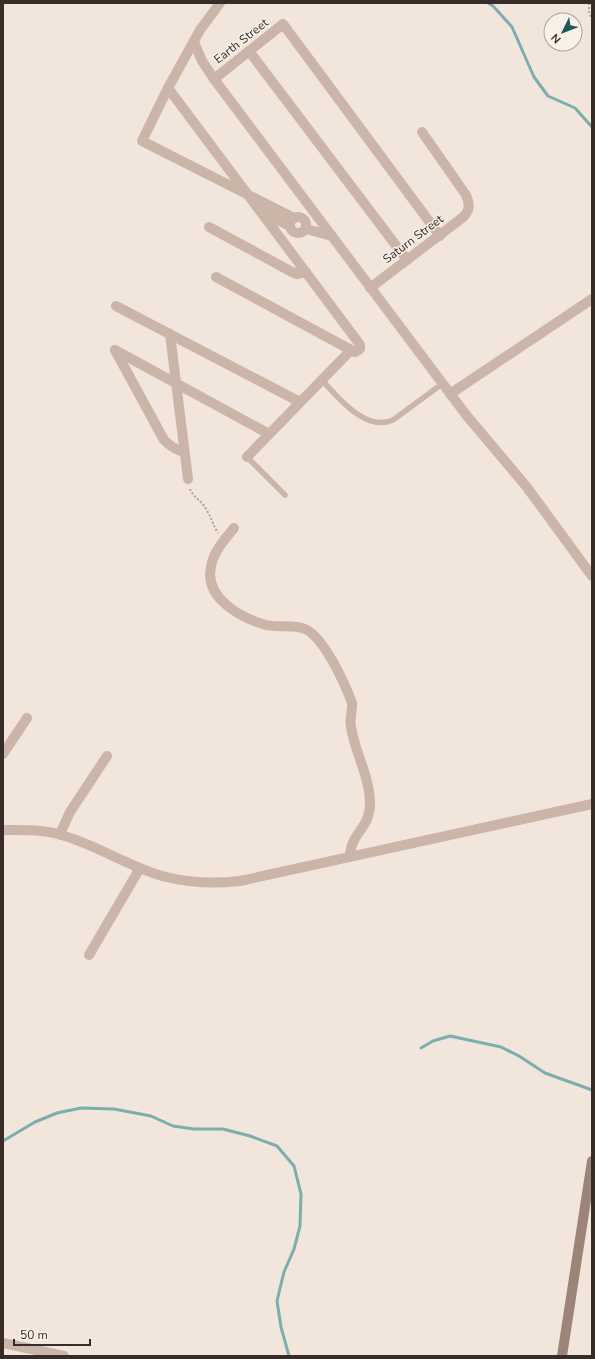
<svg xmlns="http://www.w3.org/2000/svg" width="595" height="1359" viewBox="0 0 595 1359" font-family="'Nunito Sans',sans-serif">
  <style>
    .lines { fill: none; stroke-linecap: round; stroke-linejoin: round }
    .stream { stroke: #7baeac; stroke-width: 3 }
    .path { stroke: #b59f92; stroke-width: 2; stroke-dasharray: 2 2; stroke-linecap: butt }
    .lane { stroke: #cab5a8; stroke-width: 5.5 }
    .street { stroke: #cab5a8; stroke-width: 10 }
    .secondary { stroke: #9d8479; stroke-width: 10 }
    .labels { text-anchor: middle; dominant-baseline: central; stroke-width: 3; stroke-linejoin: round; paint-order: stroke }
    .street-label { font-size: 12px; fill: #372c28; stroke: #f9f0e8 }
  </style>
  <rect width="100%" height="100%" fill="#f2e6dc"/>
  <g class="lines">
    <g class="stream">
      <polyline points="488,3 493,6 512,27 534,77 548,96 575,108 592,127"/>
      <polyline points="421,1048 433,1041 450,1036 501,1047 519,1056 545,1073 592,1090"/>
      <polyline points="3,1141 35,1122 57,1113 81,1108 114,1109 151,1116 173,1126 194,1129 223,1129 250,1136 277,1146 294,1166 301,1194 300,1226 294,1249 284,1272 277,1301 281,1327 289,1356"/>
    </g>
    <g class="path">
      <polyline points="589,3 589,12 592,20"/>
      <path d="M 190,489 C 193,497 202,501 206,509 C 211,517 213,525 218,533"/>
    </g>
    <g class="lane">
      <path d="M 322,380 C 338,398 366,432 393,420 L 442,384"/>
      <polyline points="247,457 285,495"/>
    </g>
    <g class="street">
      <polyline points="220,3 200,30 168,88 142,141 294,218"/>
      <polyline points="194,42 202,61 214,79 467,416 526,486 592,576"/>
      <polyline points="249,51 407,260"/>
      <polyline points="214,79 283,24 440,236"/>
      <polyline points="168,88 358,342 360,345 360,349 355,352 351,350 216,277"/>
      <polyline points="263,213 290,226"/>
      <circle cx="298" cy="225" r="8"/>
      <polyline points="209,227 292,272 297,274 306,272"/>
      <polyline points="306,229 332,236"/>
      <path d="M 370,288 L 462,218 C 470,211 470,205 466,195 L 422,132"/>
      <polyline points="116,306 300,402"/>
      <polyline points="170,334 188,479"/>
      <polyline points="115,350 269,434"/>
      <path d="M 115,350 L 164,440 C 170,446 176,450 184,452"/>
      <polyline points="450,394 592,299"/>
      <polyline points="247,457 351,350"/>
      <path d="M 234,528 C 225,539 213,552 211,567 C 204,598 241,618 266,625 C 278,628 294,624 305,629 C 324,637 345,684 352,703 C 353,711 349,718 351,727 C 355,753 370,777 370,804 C 370,829 350,833 350,857"/>
      <polyline points="3,754 27,718"/>
      <path d="M 3,830 C 22,830 43,829 61,835 C 98,845 130,868 166,877 C 191,883 215,884 240,881 L 592,804"/>
      <polyline points="60,834 70,812 107,756"/>
      <polyline points="89,955 140,868"/>
      <polyline points="3,1343 64,1356"/>
    </g>
    <polyline class="secondary" points="562,1356 592,1161"/>
  </g>
  <g class="labels">
    <g class="street-label">
      <text transform="translate(241 41) rotate(-38)">Earth Street</text>
      <text transform="translate(413 239) rotate(-37)">Saturn Street</text>
    </g>
  </g>
  <rect width="595" height="1359" fill="none" stroke="#372c28" stroke-width="8"/>
  <g transform="translate(563 32) rotate(227)"><circle r="19" fill="#f9f0e8" stroke="#aba29b"/>
  <path d="M0-3L7 15L0 10L-7 15Z" fill="#1e5756"/>
  <text y="-6" font-size="11" font-weight="bold" text-anchor="middle" fill="#372c28">N</text>
  </g>
  <path d="M14 1339v6h76v-6" fill="none" stroke="#372c28" stroke-width="2"/>
  <text x="20" y="1339" font-size="12" fill="#372c28" stroke="#f9f0e8" stroke-width="3" paint-order="stroke">50 m</text>
</svg>
